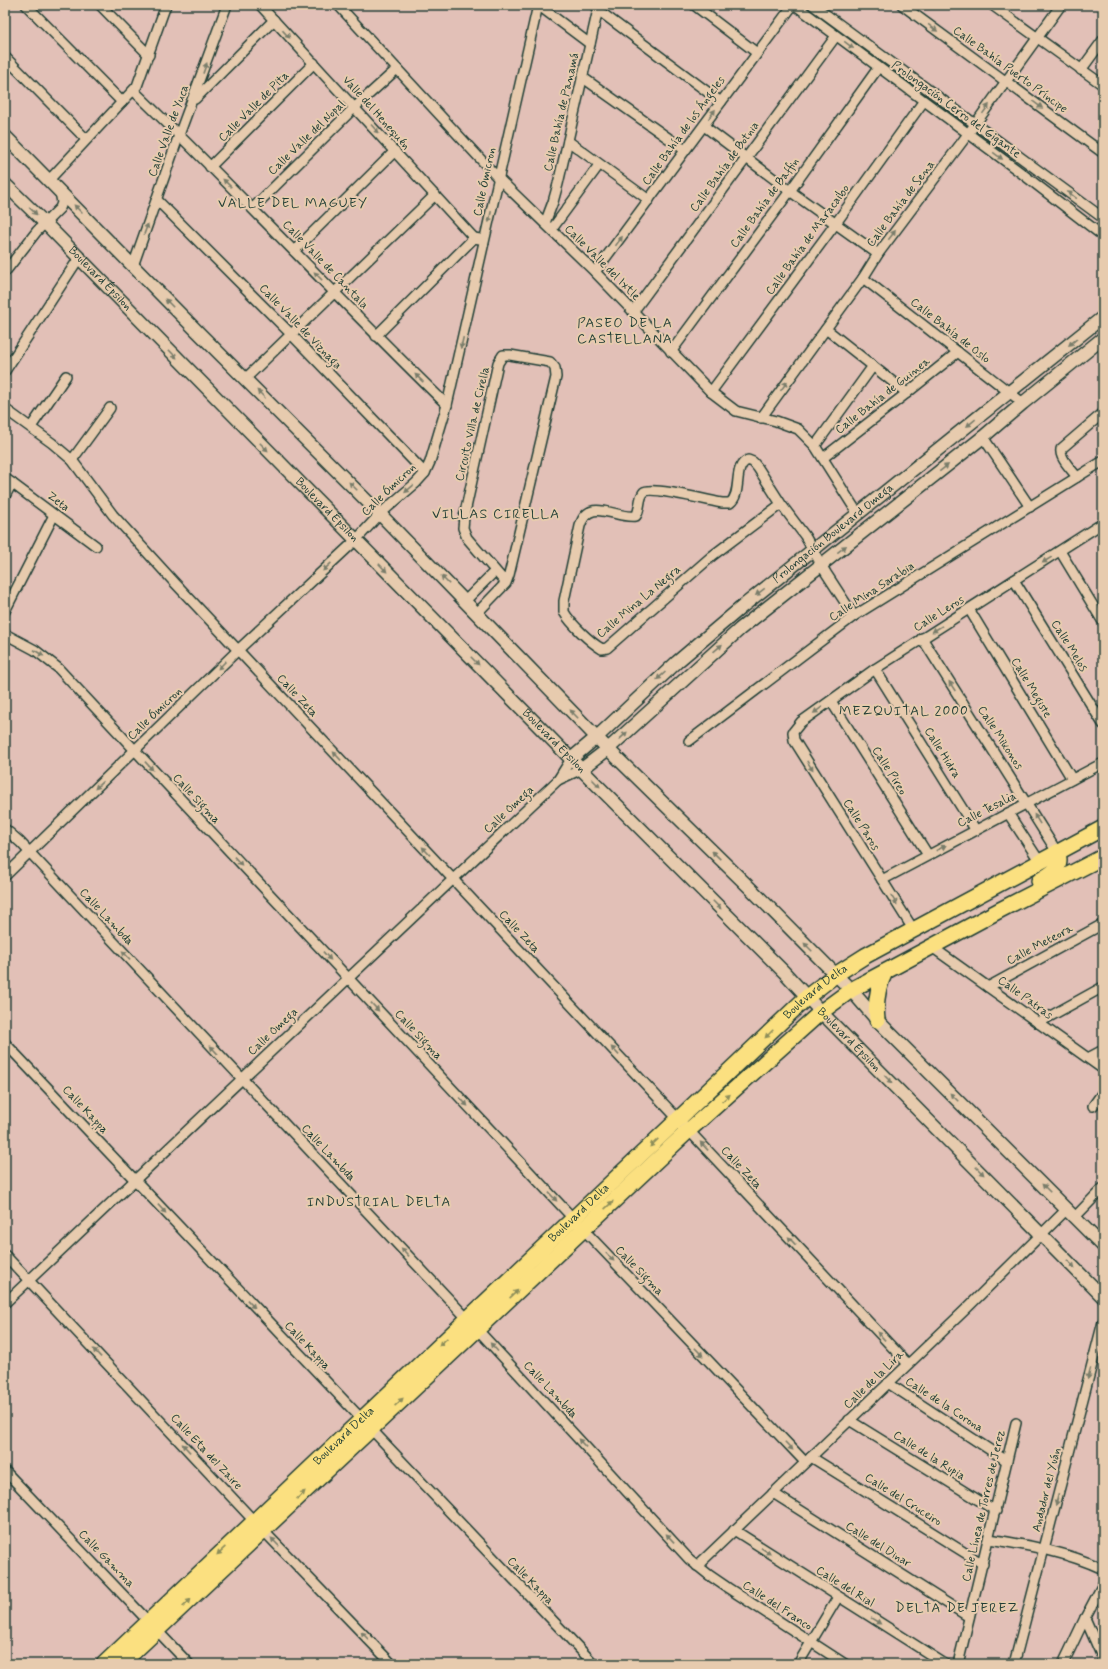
<svg xmlns="http://www.w3.org/2000/svg" width="1108" height="1669" viewBox="0 0 1108 1669" font-family="Mynerve,sans-serif">
  <style>
    .lines { fill: none; stroke-linecap: round; stroke-linejoin: round }
    .minor-casing { stroke: #1f3d34; stroke-width: 12 }
    .tertiary-casing { stroke: #1f3d34; stroke-width: 15 }
    .primary-casing { stroke: #1f3d34; stroke-width: 18 }
    .minor { stroke: #e7cbae; stroke-width: 9 }
    .tertiary { stroke: #e7cbae; stroke-width: 12 }
    .primary { stroke: #fbe080; stroke-width: 15 }
    .oneway { fill: #797d6b }
    .oneway2 { fill: #8d8e5a }
    .labels { text-anchor: middle; dominant-baseline: central; stroke-width: 4; stroke-linejoin: round; paint-order: stroke }
    .street-label { font-size: 12px; fill: #1f3d34; stroke: #e7cbae }
    .quarter-label { font-size: 14px; letter-spacing: 1px; fill: #1f3d34; stroke: #e7cbae }
  </style>
  <rect width="100%" height="100%" fill="#e2c0b7"/>
  <filter id="ink" filterUnits="userSpaceOnUse"><feTurbulence type="fractalNoise" baseFrequency=".025" numOctaves="2"/><feDisplacementMap in="SourceGraphic" scale="8" xChannelSelector="R" yChannelSelector="G"/><feConvolveMatrix kernelMatrix="1 2 1 2 8 2 1 2 1" color-interpolation-filters="sRGB"/></filter>
  <g filter="url(#ink)">
    <g class="lines">
      <defs>
        <g id="minor">
          <polyline points="26,5 122,102"/>
          <polyline points="100,5 149,55"/>
          <polyline points="260,5 474,238"/>
          <polyline points="338,5 498,178 595,272 711,392 736,411 776,421 798,429 815,446 858,514"/>
          <polyline points="538,5 590,44"/>
          <polyline points="694,5 757,53"/>
          <polyline points="795,5 1020,172 1103,236"/>
          <polyline points="813,5 1103,218"/>
          <polyline points="902,5 1103,153"/>
          <polyline points="992,5 1103,85"/>
          <polyline points="598,10 721,102"/>
          <polyline points="5,57 86,139"/>
          <polyline points="1081,70 1103,40"/>
          <polyline points="582,77 685,150"/>
          <path d="M 134,91 C 241,194 341,302 447,405"/>
          <polyline points="195,99 274,20"/>
          <polyline points="704,126 790,191 878,254"/>
          <polyline points="568,141 649,200"/>
          <polyline points="210,167 314,63"/>
          <polyline points="49,180 137,86 166,5"/>
          <polyline points="157,200 291,334 425,473"/>
          <polyline points="253,208 355,107 397,69"/>
          <polyline points="545,223 553,202 558,184 599,5"/>
          <polyline points="552,229 599,165"/>
          <polyline points="294,251 395,151"/>
          <polyline points="133,266 179,135 227,5"/>
          <polyline points="5,272 37,231 60,208 62,203 60,191"/>
          <polyline points="595,272 793,5"/>
          <polyline points="863,278 1023,403"/>
          <polyline points="633,312 836,36"/>
          <polyline points="826,329 907,393"/>
          <polyline points="376,336 474,238 480,239"/>
          <polyline points="671,352 790,191 878,68"/>
          <polyline points="5,371 79,258"/>
          <polyline points="245,379 435,195"/>
          <polyline points="711,392 836,223 923,102"/>
          <polyline points="5,409 52,443 72,460 113,515 175,583 908,1364"/>
          <polyline points="761,418 863,278 878,254 968,134 1061,5"/>
          <polyline points="31,427 66,376"/>
          <polyline points="983,437 1030,507"/>
          <polyline points="815,446 873,366"/>
          <polyline points="823,458 907,393 958,352"/>
          <polyline points="72,460 110,408"/>
          <path d="M 1077,477 C 1072,470 1059,458 1061,449 L 1103,413"/>
          <polyline points="5,478 96,546"/>
          <polyline points="5,496 12,483"/>
          <path d="M 781,504 L 712,556 L 607,648 L 602,649 C 590,642 571,624 564,612 L 564,601 L 580,526 C 589,496 615,519 636,516 C 641,509 638,498 644,492 C 651,486 710,501 722,503 L 730,503 C 743,493 732,466 748,460 L 753,462 L 758,468 L 781,504 L 805,536 L 826,573 L 854,616"/>
          <polyline points="1060,551 1103,622"/>
          <polyline points="1014,580 1103,724"/>
          <polyline points="465,601 495,571"/>
          <polyline points="969,609 1072,779"/>
          <polyline points="5,611 54,515"/>
          <polyline points="477,613 506,583 509,575 556,377 555,368 550,362 510,355 503,355 498,363 464,517 463,528 467,538 506,583"/>
          <polyline points="5,634 35,650 58,668 583,1229 805,1462"/>
          <polyline points="922,638 1057,852"/>
          <polyline points="875,669 975,829"/>
          <polyline points="831,701 928,855"/>
          <polyline points="689,741 854,616 1103,461"/>
          <polyline points="558,780 582,769"/>
          <polyline points="1008,813 1040,862"/>
          <polyline points="5,829 20,842 477,1329 689,1559 709,1575 728,1588 845,1664"/>
          <polyline points="5,876 238,650 356,540 380,514 416,483 425,473 430,462 447,405 538,5"/>
          <polyline points="882,880 1103,763"/>
          <polyline points="913,929 794,740 793,732 801,722 875,669 1103,523"/>
          <polyline points="932,947 1103,1069"/>
          <polyline points="988,987 1103,924"/>
          <polyline points="1038,1023 1103,987"/>
          <polyline points="5,1043 594,1664"/>
          <polyline points="1088,1058 1103,1050"/>
          <polyline points="1093,1106 1103,1092"/>
          <polyline points="1075,1217 1103,1188"/>
          <polyline points="5,1255 254,1521 392,1664"/>
          <polyline points="5,1303 558,780 571,759"/>
          <polyline points="888,1383 1007,1461"/>
          <polyline points="849,1420 996,1511"/>
          <polyline points="811,1457 983,1564"/>
          <polyline points="5,1471 189,1664"/>
          <polyline points="773,1493 969,1617"/>
          <polyline points="734,1530 945,1664"/>
          <path d="M 989,1539 C 1028,1545 1067,1552 1103,1569"/>
          <polyline points="697,1566 965,1310 1067,1209"/>
          <polyline points="1085,1618 1103,1659"/>
          <polyline points="798,1664 838,1597"/>
          <polyline points="958,1664 1016,1423"/>
          <polyline points="1014,1664 1103,1322"/>
          <polyline points="1063,1664 1085,1618 1103,1584"/>
        </g>
        <g id="tertiary">
          <polyline points="5,136 197,331 380,514 608,749 752,890 851,990 877,1020 1103,1246"/>
          <path id="s1" d="M 5,184 L 45,223 L 571,759 L 784,972 L 821,1012 L 1103,1297"/>
          <path id="s2" d="M 571,759 L 597,737 L 677,662 L 743,606 L 1103,317"/>
          <polyline points="582,769 608,749 740,629 983,437 1023,403 1103,338"/>
        </g>
        <g id="primary">
          <path d="M 1039,881 C 1051,874 1064,868 1057,852"/>
          <path d="M 877,1020 C 875,1002 877,988 885,972"/>
          <path id="s3" d="M 104,1664 L 807,997 L 835,975 L 865,956 L 1103,828"/>
          <polyline points="121,1664 689,1130 821,1012 851,990 1000,910 1103,857"/>
        </g>
      </defs>
      <use href="#minor" class="minor-casing"/>
      <use href="#tertiary" class="tertiary-casing"/>
      <use href="#primary" class="primary-casing"/>
      <use href="#minor" class="minor"/>
      <use href="#tertiary" class="tertiary"/>
      <use href="#primary" class="primary"/>
    </g>
    <defs><path id="oneway-solid" d="M-6-.8H1V-3.2L6.5 0L1 3.2V.8H-6Z"/></defs>
    <g class="oneway">
      <use href="#oneway-solid" transform="translate(933 28) rotate(36)"/>
      <use href="#oneway-solid" transform="translate(286 34) rotate(47)"/>
      <use href="#oneway-solid" transform="translate(849 45) rotate(37)"/>
      <use href="#oneway-solid" transform="translate(205 68) rotate(-70)"/>
      <use href="#oneway-solid" transform="translate(1038 105) rotate(36)"/>
      <use href="#oneway-solid" transform="translate(986 109) rotate(-54)"/>
      <use href="#oneway-solid" transform="translate(712 114) rotate(-54)"/>
      <use href="#oneway-solid" transform="translate(375 129) rotate(48)"/>
      <use href="#oneway-solid" transform="translate(998 156) rotate(36)"/>
      <use href="#oneway-solid" transform="translate(227 183) rotate(-136)"/>
      <use href="#oneway-solid" transform="translate(1072 195) rotate(-144)"/>
      <use href="#oneway-solid" transform="translate(78 209) rotate(-134)"/>
      <use href="#oneway-solid" transform="translate(33 211) rotate(44)"/>
      <use href="#oneway-solid" transform="translate(490 217) rotate(102)"/>
      <use href="#oneway-solid" transform="translate(146 229) rotate(-70)"/>
      <use href="#oneway-solid" transform="translate(892 235) rotate(-53)"/>
      <use href="#oneway-solid" transform="translate(619 241) rotate(-54)"/>
      <use href="#oneway-solid" transform="translate(318 276) rotate(-134)"/>
      <use href="#oneway-solid" transform="translate(169 303) rotate(-134)"/>
      <use href="#oneway-solid" transform="translate(1073 342) rotate(141)"/>
      <use href="#oneway-solid" transform="translate(462 343) rotate(103)"/>
      <use href="#oneway-solid" transform="translate(173 354) rotate(46)"/>
      <use href="#oneway-solid" transform="translate(419 378) rotate(-136)"/>
      <use href="#oneway-solid" transform="translate(784 386) rotate(-54)"/>
      <use href="#oneway-solid" transform="translate(261 394) rotate(-135)"/>
      <use href="#oneway-solid" transform="translate(971 423) rotate(141)"/>
      <use href="#oneway-solid" transform="translate(264 447) rotate(45)"/>
      <use href="#oneway-solid" transform="translate(944 468) rotate(-38)"/>
      <use href="#oneway-solid" transform="translate(353 486) rotate(-135)"/>
      <use href="#oneway-solid" transform="translate(409 489) rotate(139)"/>
      <use href="#oneway-solid" transform="translate(842 549) rotate(-38)"/>
      <use href="#oneway-solid" transform="translate(1047 560) rotate(148)"/>
      <use href="#oneway-solid" transform="translate(327 567) rotate(137)"/>
      <use href="#oneway-solid" transform="translate(383 568) rotate(46)"/>
      <use href="#oneway-solid" transform="translate(445 580) rotate(-134)"/>
      <use href="#oneway-solid" transform="translate(760 592) rotate(142)"/>
      <use href="#oneway-solid" transform="translate(937 629) rotate(148)"/>
      <use href="#oneway-solid" transform="translate(718 648) rotate(-41)"/>
      <use href="#oneway-solid" transform="translate(39 653) rotate(33)"/>
      <use href="#oneway-solid" transform="translate(475 661) rotate(45)"/>
      <use href="#oneway-solid" transform="translate(222 665) rotate(135)"/>
      <use href="#oneway-solid" transform="translate(661 676) rotate(138)"/>
      <use href="#oneway-solid" transform="translate(952 686) rotate(-123)"/>
      <use href="#oneway-solid" transform="translate(818 710) rotate(144)"/>
      <use href="#oneway-solid" transform="translate(574 714) rotate(-134)"/>
      <use href="#oneway-solid" transform="translate(623 736) rotate(-43)"/>
      <use href="#oneway-solid" transform="translate(337 756) rotate(-133)"/>
      <use href="#oneway-solid" transform="translate(149 766) rotate(47)"/>
      <use href="#oneway-solid" transform="translate(810 766) rotate(58)"/>
      <use href="#oneway-solid" transform="translate(596 783) rotate(45)"/>
      <use href="#oneway-solid" transform="translate(99 785) rotate(136)"/>
      <use href="#oneway-solid" transform="translate(1037 819) rotate(-121)"/>
      <use href="#oneway-solid" transform="translate(941 848) rotate(-28)"/>
      <use href="#oneway-solid" transform="translate(426 851) rotate(-133)"/>
      <use href="#oneway-solid" transform="translate(716 855) rotate(-136)"/>
      <use href="#oneway-solid" transform="translate(238 861) rotate(47)"/>
      <use href="#oneway-solid" transform="translate(894 900) rotate(58)"/>
      <use href="#oneway-solid" transform="translate(717 905) rotate(45)"/>
      <use href="#oneway-solid" transform="translate(808 947) rotate(-135)"/>
      <use href="#oneway-solid" transform="translate(126 955) rotate(-133)"/>
      <use href="#oneway-solid" transform="translate(327 956) rotate(47)"/>
      <use href="#oneway-solid" transform="translate(375 1007) rotate(47)"/>
      <use href="#oneway-solid" transform="translate(214 1050) rotate(-133)"/>
      <use href="#oneway-solid" transform="translate(615 1051) rotate(-133)"/>
      <use href="#oneway-solid" transform="translate(888 1079) rotate(45)"/>
      <use href="#oneway-solid" transform="translate(954 1097) rotate(-135)"/>
      <use href="#oneway-solid" transform="translate(464 1102) rotate(47)"/>
      <use href="#oneway-solid" transform="translate(704 1146) rotate(-133)"/>
      <use href="#oneway-solid" transform="translate(980 1171) rotate(45)"/>
      <use href="#oneway-solid" transform="translate(1046 1188) rotate(-135)"/>
      <use href="#oneway-solid" transform="translate(553 1197) rotate(47)"/>
      <use href="#oneway-solid" transform="translate(162 1209) rotate(47)"/>
      <use href="#oneway-solid" transform="translate(792 1241) rotate(-133)"/>
      <use href="#oneway-solid" transform="translate(405 1252) rotate(-133)"/>
      <use href="#oneway-solid" transform="translate(610 1257) rotate(46)"/>
      <use href="#oneway-solid" transform="translate(1071 1264) rotate(46)"/>
      <use href="#oneway-solid" transform="translate(251 1304) rotate(47)"/>
      <use href="#oneway-solid" transform="translate(881 1336) rotate(-133)"/>
      <use href="#oneway-solid" transform="translate(494 1347) rotate(-132)"/>
      <use href="#oneway-solid" transform="translate(699 1352) rotate(46)"/>
      <use href="#oneway-solid" transform="translate(97 1353) rotate(-133)"/>
      <use href="#oneway-solid" transform="translate(1089 1374) rotate(105)"/>
      <use href="#oneway-solid" transform="translate(582 1443) rotate(-133)"/>
      <use href="#oneway-solid" transform="translate(789 1446) rotate(46)"/>
      <use href="#oneway-solid" transform="translate(186 1448) rotate(-133)"/>
      <use href="#oneway-solid" transform="translate(1057 1500) rotate(104)"/>
      <use href="#oneway-solid" transform="translate(670 1538) rotate(-133)"/>
      <use href="#oneway-solid" transform="translate(275 1542) rotate(-134)"/>
      <use href="#oneway-solid" transform="translate(766 1551) rotate(33)"/>
      <use href="#oneway-solid" transform="translate(876 1621) rotate(32)"/>
      <use href="#oneway-solid" transform="translate(365 1636) rotate(-134)"/>
    </g>
    <g class="oneway2">
      <use href="#oneway-solid" transform="translate(769 1034) rotate(135)"/>
      <use href="#oneway-solid" transform="translate(726 1098) rotate(-42)"/>
      <use href="#oneway-solid" transform="translate(654 1143) rotate(136)"/>
      <use href="#oneway-solid" transform="translate(609 1205) rotate(-43)"/>
      <use href="#oneway-solid" transform="translate(514 1294) rotate(-43)"/>
      <use href="#oneway-solid" transform="translate(443 1342) rotate(137)"/>
      <use href="#oneway-solid" transform="translate(399 1402) rotate(-43)"/>
      <use href="#oneway-solid" transform="translate(301 1495) rotate(-43)"/>
      <use href="#oneway-solid" transform="translate(221 1551) rotate(137)"/>
      <use href="#oneway-solid" transform="translate(187 1603) rotate(-44)"/>
    </g>
  </g>
  <g class="labels">
    <g class="street-label">
      <text transform="translate(1010 70) rotate(36)">Calle Bahía Puerto Príncipe</text>
      <text transform="translate(254 107) rotate(-45)">Calle Valle de Pita</text>
      <text transform="translate(956 110) rotate(36)">Prolongación Cerro del Gigante</text>
      <text transform="translate(562 112) rotate(-77)">Calle Bahía de Panamá</text>
      <text transform="translate(376 113) rotate(48)">Valle del Henequén</text>
      <text transform="translate(169 131) rotate(-70)">Calle Valle de Yuca</text>
      <text transform="translate(684 131) rotate(-54)">Calle Bahía de los Ángeles</text>
      <text transform="translate(307 138) rotate(-44)">Calle Valle del Nopal</text>
      <text transform="translate(725 167) rotate(-54)">Calle Bahía de Botnia</text>
      <text transform="translate(485 182) rotate(-78)">Calle Ómicron</text>
      <text transform="translate(765 203) rotate(-54)">Calle Bahía de Baffin</text>
      <text transform="translate(901 204) rotate(-53)">Calle Bahía de Sena</text>
      <text transform="translate(808 240) rotate(-54)">Calle Bahía de Maracaibo</text>
      <text transform="translate(602 263) rotate(45)">Calle Valle del Ixtle</text>
      <text transform="translate(325 265) rotate(46)">Calle Valle de Cantala</text>
      <text stroke="none"><textPath href="#s1" startOffset="134">Boulevard Épsilon</textPath></text>
      <text transform="translate(300 327) rotate(46)">Calle Valle de Viznaga</text>
      <text transform="translate(950 331) rotate(38)">Calle Bahía de Oslo</text>
      <text transform="translate(883 396) rotate(-38)">Calle Bahía de Guinea</text>
      <text transform="translate(473 424) rotate(-77)">Circuito Villa de Cirella</text>
      <text transform="translate(389 490) rotate(-44)">Calle Ómicron</text>
      <text transform="translate(58 502) rotate(37)">Zeta</text>
      <text stroke="none"><textPath href="#s1" startOffset="458">Boulevard Épsilon</textPath></text>
      <text stroke="none"><textPath href="#s2" startOffset="346">Prolongación Boulevard Omega</textPath></text>
      <text transform="translate(872 592) rotate(-33)">Calle Mina Sarabia</text>
      <text transform="translate(639 602) rotate(-40)">Calle Mina La Negra</text>
      <text transform="translate(939 614) rotate(-32)">Calle Leros</text>
      <text transform="translate(1069 646) rotate(58)">Calle Melos</text>
      <text transform="translate(1031 688) rotate(59)">Calle Megiste</text>
      <text transform="translate(297 696) rotate(47)">Calle Zeta</text>
      <text transform="translate(155 714) rotate(-44)">Calle Ómicron</text>
      <text transform="translate(1000 738) rotate(57)">Calle Mikonos</text>
      <text stroke="none"><textPath href="#s1" startOffset="782">Boulevard Épsilon</textPath></text>
      <text transform="translate(942 753) rotate(58)">Calle Hidra</text>
      <text transform="translate(889 771) rotate(58)">Calle Pireo</text>
      <text transform="translate(196 799) rotate(47)">Calle Sigma</text>
      <text transform="translate(509 810) rotate(-43)">Calle Omega</text>
      <text transform="translate(987 810) rotate(-27)">Calle Tesalia</text>
      <text transform="translate(861 825) rotate(58)">Calle Paros</text>
      <text transform="translate(106 917) rotate(47)">Calle Lambda</text>
      <text transform="translate(519 932) rotate(47)">Calle Zeta</text>
      <text transform="translate(1040 945) rotate(-28)">Calle Meteora</text>
      <text stroke="none"><textPath href="#s3" startOffset="979">Boulevard Delta</textPath></text>
      <text transform="translate(1025 998) rotate(36)">Calle Patras</text>
      <text transform="translate(273 1032) rotate(-43)">Calle Omega</text>
      <text transform="translate(418 1035) rotate(47)">Calle Sigma</text>
      <text stroke="none"><textPath href="#s1" startOffset="1202">Boulevard Épsilon</textPath></text>
      <text transform="translate(85 1110) rotate(47)">Calle Kappa</text>
      <text transform="translate(328 1153) rotate(47)">Calle Lambda</text>
      <text transform="translate(741 1168) rotate(47)">Calle Zeta</text>
      <text stroke="none"><textPath href="#s3" startOffset="655">Boulevard Delta</textPath></text>
      <text transform="translate(639 1271) rotate(46)">Calle Sigma</text>
      <text transform="translate(307 1346) rotate(47)">Calle Kappa</text>
      <text transform="translate(874 1380) rotate(-44)">Calle de la Lira</text>
      <text transform="translate(550 1390) rotate(47)">Calle Lambda</text>
      <text transform="translate(944 1405) rotate(33)">Calle de la Corona</text>
      <text stroke="none"><textPath href="#s3" startOffset="331">Boulevard Delta</textPath></text>
      <text transform="translate(206 1452) rotate(47)">Calle Eta del Zaire</text>
      <text transform="translate(929 1456) rotate(32)">Calle de la Rupia</text>
      <text transform="translate(1047 1490) rotate(-76)">Andador del Yuán</text>
      <text transform="translate(903 1500) rotate(32)">Calle del Cruceiro</text>
      <text transform="translate(984 1506) rotate(-77)">Calle Línea de Torres de Jerez</text>
      <text transform="translate(878 1545) rotate(32)">Calle del Dinar</text>
      <text transform="translate(106 1559) rotate(46)">Calle Gamma</text>
      <text transform="translate(530 1581) rotate(46)">Calle Kappa</text>
      <text transform="translate(845 1587) rotate(32)">Calle del Rial</text>
      <text transform="translate(777 1606) rotate(33)">Calle del Franco</text>
    </g>
    <g class="quarter-label">
      <text x="293" y="203">VALLE DEL MAGUEY</text>
      <text x="625" y="323">PASEO DE LA<tspan x="625" dy="16">CASTELLANA</tspan></text>
      <text x="496" y="514">VILLAS CIRELLA</text>
      <text x="904" y="711">MEZQUITAL 2000</text>
      <text x="379" y="1202">INDUSTRIAL DELTA</text>
      <text x="957" y="1608">DELTA DE JEREZ</text>
    </g>
  </g>
  <rect width="1108" height="1669" fill="none" stroke="#e7cbae" stroke-width="20"/>
  <rect x="10" y="10" width="1088" height="1649" fill="none" stroke="#1f3d34" stroke-width="1.5" filter="url(#ink)"/>
</svg>
